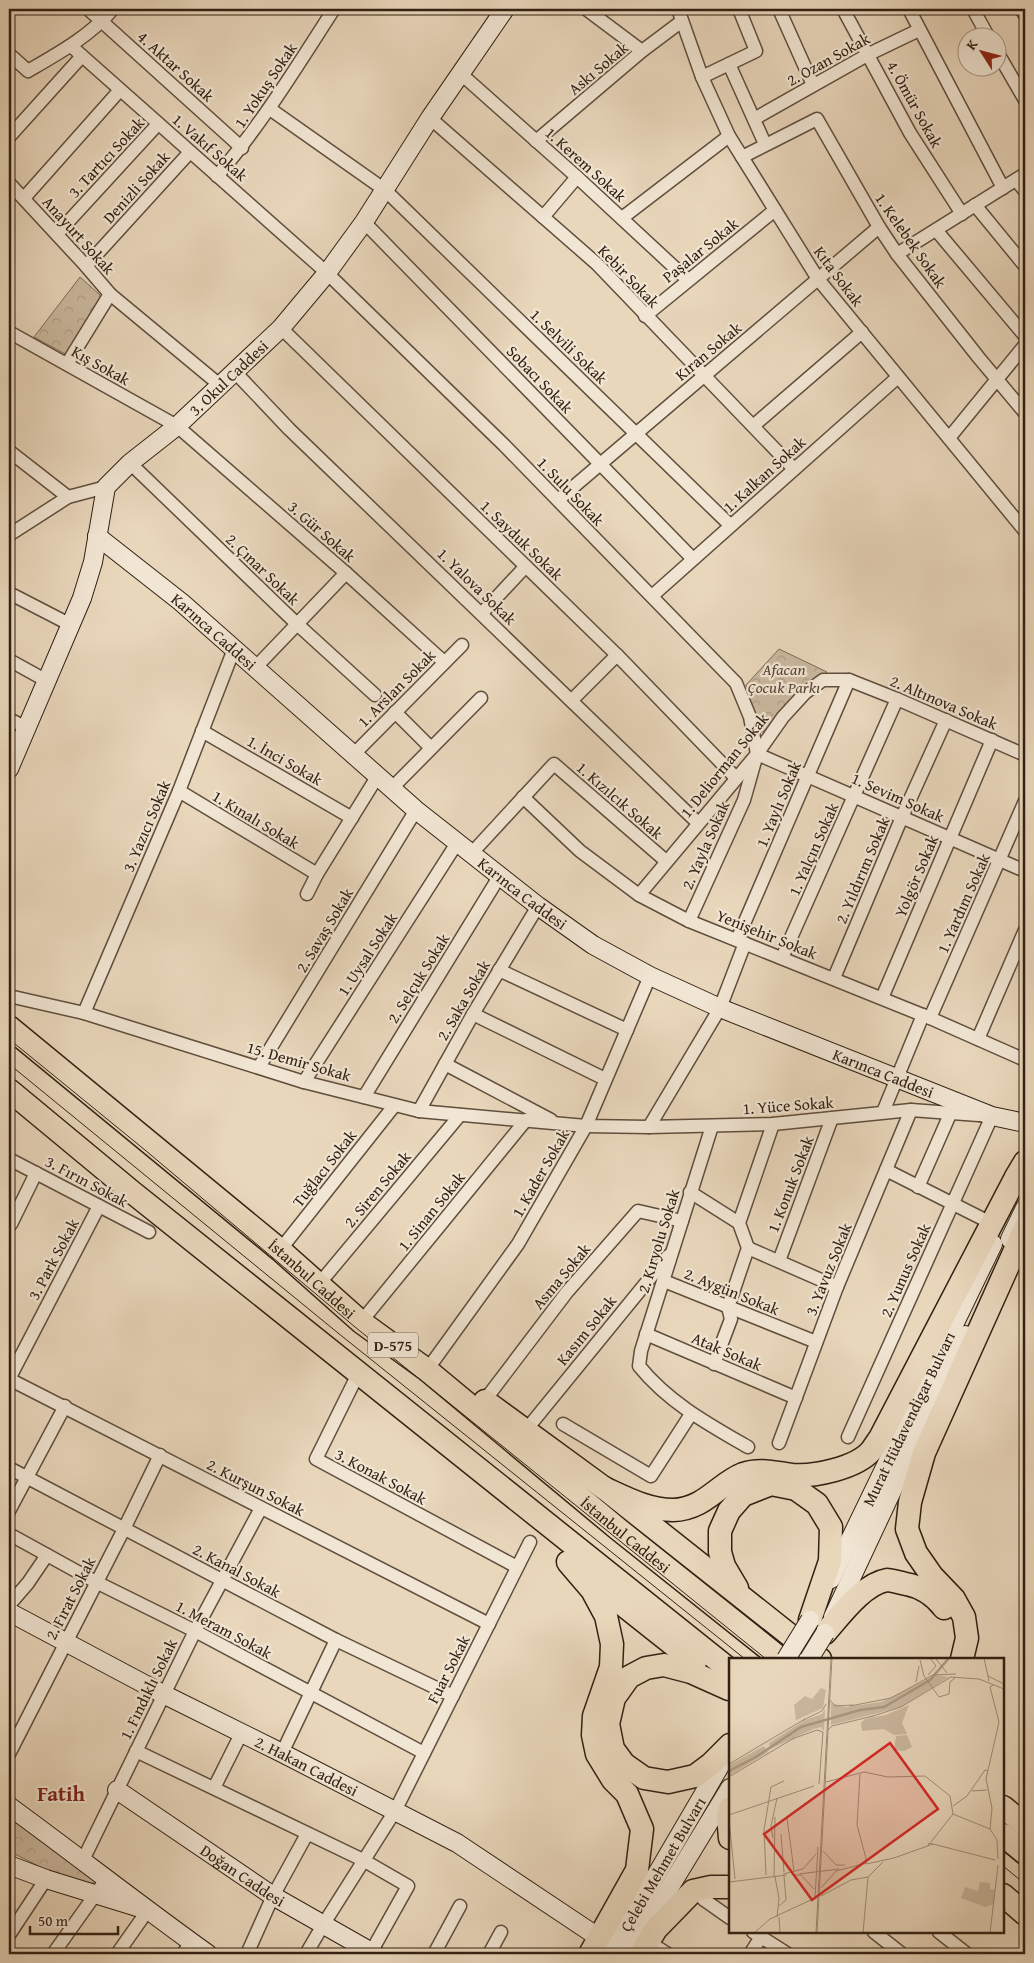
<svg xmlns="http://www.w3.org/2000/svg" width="1034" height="1963" viewBox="0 0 1034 1963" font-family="'Gentium Book Plus',serif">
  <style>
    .park { fill: url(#park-crowns); stroke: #7e6c59 }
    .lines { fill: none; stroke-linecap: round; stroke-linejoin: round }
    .street-casing { stroke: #5f4e3d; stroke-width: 15 }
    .secondary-casing { stroke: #312013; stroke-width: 20 }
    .highway-casing { stroke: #312013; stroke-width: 25 }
    .street { stroke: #f1e5d3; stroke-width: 12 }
    .secondary { stroke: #f1e5d3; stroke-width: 18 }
    .highway { stroke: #e9d7bc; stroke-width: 22 }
    .tram { stroke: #312013; stroke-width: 1 }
    .secondary-bridge-casing { stroke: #312013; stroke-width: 20; stroke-linecap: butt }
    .secondary-bridge { stroke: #f1e5d3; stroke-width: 18 }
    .labels { text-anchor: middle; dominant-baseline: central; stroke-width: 4.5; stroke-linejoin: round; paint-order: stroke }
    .shield { fill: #f1e5d3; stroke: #6b5b4d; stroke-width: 1 }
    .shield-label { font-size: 15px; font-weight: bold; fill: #312013 }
    .street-label { font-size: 16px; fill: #312013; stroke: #f1e5d3 }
    .park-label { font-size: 16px; font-style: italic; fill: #574636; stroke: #f1e5d3 }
    .district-label { font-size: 21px; font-weight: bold; fill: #7a1f14; stroke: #f1e5d3 }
    .inset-river { fill: none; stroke: #aa9983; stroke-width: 2.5 }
    .inset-road { fill: none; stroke: #9f8e78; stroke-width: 1 }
    .view { fill: #d62828; fill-opacity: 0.15; stroke: #d62828; stroke-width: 2.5 }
    .inset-edge { fill: none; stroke: #312013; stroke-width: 2.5 }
  </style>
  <defs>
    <pattern id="park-crowns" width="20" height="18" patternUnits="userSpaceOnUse" patternTransform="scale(1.25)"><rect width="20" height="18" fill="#cab89f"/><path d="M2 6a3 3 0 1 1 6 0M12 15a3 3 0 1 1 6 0" fill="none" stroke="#ae9e88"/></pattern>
  </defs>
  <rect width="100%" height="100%" fill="#e9d7bc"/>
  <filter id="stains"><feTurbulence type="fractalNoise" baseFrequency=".004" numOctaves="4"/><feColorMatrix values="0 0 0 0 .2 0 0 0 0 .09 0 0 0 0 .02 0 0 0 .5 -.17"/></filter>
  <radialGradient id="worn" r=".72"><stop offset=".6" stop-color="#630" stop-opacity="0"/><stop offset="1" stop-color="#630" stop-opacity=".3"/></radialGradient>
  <g class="park">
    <polygon points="80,277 100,295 99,302 67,355 34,337"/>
    <polygon points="779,649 827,672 763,732 758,732 746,685"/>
    <polygon points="9,1817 98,1883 93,1889 50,1872 9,1851"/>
  </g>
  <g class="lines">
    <defs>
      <g id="street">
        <polyline points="88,9 242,148"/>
        <polyline points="586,9 642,51"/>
        <polyline points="678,9 702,77 729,136 818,279 1025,531"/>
        <polyline points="779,9 813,85"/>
        <polyline points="843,9 910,133 962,214"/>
        <polyline points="909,9 1003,188"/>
        <polyline points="973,9 989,38"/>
        <polyline points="1021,9 1025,15"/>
        <polyline points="71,46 327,273 504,445 736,683 750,717 757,754 744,800 689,921"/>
        <polyline points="996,50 1025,100"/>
        <path d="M 9,54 L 28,71 C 59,53 90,36 113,9"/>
        <polyline points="729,64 765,144"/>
        <polyline points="460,73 577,177 688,280"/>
        <polyline points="702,77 756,51 739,9"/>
        <polyline points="270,109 385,190 730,525"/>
        <polyline points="430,118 597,264 794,469"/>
        <polyline points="754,119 869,54 919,30"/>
        <polyline points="9,137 82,56"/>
        <polyline points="536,141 642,51 682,21"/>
        <polyline points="742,157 817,119 879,227 897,254 979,358 1025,413"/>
        <path d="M 217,176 C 262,124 297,66 334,9"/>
        <polyline points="1016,180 1025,191"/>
        <polyline points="9,183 86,266 110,294 67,364"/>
        <polyline points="24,198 120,90"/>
        <polyline points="975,205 1025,266"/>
        <polyline points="543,217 577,177"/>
        <polyline points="622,218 729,136"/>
        <polyline points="364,222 693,559"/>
        <polyline points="936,230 1025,336"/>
        <polyline points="57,234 158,124"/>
        <polyline points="897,254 1025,174"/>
        <polyline points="86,266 190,152"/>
        <polyline points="110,294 221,386"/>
        <polyline points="645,316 775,210"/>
        <polyline points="281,328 617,655 736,778"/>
        <polyline points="9,332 177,426 346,573 444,662"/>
        <polyline points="235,372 289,429 698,823"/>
        <polyline points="753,426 862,332"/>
        <polyline points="949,438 1025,345"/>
        <polyline points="9,451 68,497"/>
        <polyline points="130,463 297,624 375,695"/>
        <polyline points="558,500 879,227"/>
        <polyline points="9,535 68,497 106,487"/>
        <polyline points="9,593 71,625"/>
        <polyline points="652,596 898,377"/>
        <polyline points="482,613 525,567"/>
        <polyline points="9,660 47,681"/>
        <polyline points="255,668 346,573"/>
        <polyline points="572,700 617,655"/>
        <polyline points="395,712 431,748"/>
        <polyline points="9,719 27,728"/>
        <polyline points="202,731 352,818"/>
        <polyline points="757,754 1025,871"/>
        <polyline points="353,755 462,645"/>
        <polyline points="391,789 481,698"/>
        <polyline points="179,791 317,874"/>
        <polyline points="523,797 580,851 639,895 689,921 930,1018 1025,1060"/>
        <polyline points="471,854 554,764 666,861"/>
        <polyline points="307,894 317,874 377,777"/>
        <polyline points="639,895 757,754 783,717 805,693 823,680 849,680 897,699 1025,755"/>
        <polyline points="737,940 849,680"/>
        <polyline points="782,958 897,699"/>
        <polyline points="499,970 627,1030"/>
        <polyline points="834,978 902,817 946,720"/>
        <polyline points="9,996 84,1013 304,1082 419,1111 586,1126 649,1127 773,1124 911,1110 992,1116 848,1437"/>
        <polyline points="882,998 992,740"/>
        <polyline points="84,1013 179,791 234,649"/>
        <polyline points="473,1014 605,1079"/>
        <polyline points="930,1018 1025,801"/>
        <polyline points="978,1039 1025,930"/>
        <polyline points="445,1064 551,1120"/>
        <polyline points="259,1067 416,810"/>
        <polyline points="304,1082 457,843"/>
        <polyline points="364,1097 499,877"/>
        <polyline points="419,1111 473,1014 538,906"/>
        <polyline points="883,1112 923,1015"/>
        <path d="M 712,1126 L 641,1351 L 639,1366 C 668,1402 708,1424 748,1447"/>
        <polyline points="649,1127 720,1008 745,943"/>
        <polyline points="9,1159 149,1232"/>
        <polyline points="886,1170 991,1223"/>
        <polyline points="918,1187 951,1112"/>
        <polyline points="690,1192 739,1223"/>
        <polyline points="9,1223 11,1224 36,1173"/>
        <polyline points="748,1248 837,1287"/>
        <polyline points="280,1250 394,1106"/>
        <polyline points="779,1261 832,1118"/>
        <polyline points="664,1281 816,1342"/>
        <polyline points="319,1284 460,1115"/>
        <polyline points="361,1322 526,1120"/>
        <polyline points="646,1334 796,1398"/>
        <polyline points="714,1364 731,1319 728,1307 748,1248 739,1223 773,1124"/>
        <polyline points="427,1370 518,1244 586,1126 650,976"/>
        <polyline points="359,1372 316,1459 517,1567"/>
        <polyline points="9,1379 489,1624"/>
        <polyline points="9,1379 99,1206"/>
        <polyline points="485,1400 567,1292 638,1211 682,1221"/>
        <polyline points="563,1424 651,1476 691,1414"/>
        <polyline points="526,1430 668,1256"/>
        <polyline points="779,1443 837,1287 911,1110"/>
        <polyline points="9,1468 336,1640 453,1696"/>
        <polyline points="9,1511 65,1406"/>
        <polyline points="9,1534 96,1582 195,1631 424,1753"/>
        <polyline points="9,1605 28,1583 47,1555"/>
        <polyline points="136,1751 363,1860 408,1886 370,1954"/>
        <polyline points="282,1753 336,1640"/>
        <polyline points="9,1754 124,1529 160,1455"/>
        <polyline points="214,1788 241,1734"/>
        <polyline points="83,1860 195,1631 261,1508"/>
        <polyline points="703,1899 730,1918"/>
        <polyline points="753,1932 788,1954"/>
        <polyline points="874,1932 902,1954"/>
        <polyline points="939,1932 967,1954"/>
        <polyline points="9,1935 46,1879"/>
        <polyline points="652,1944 668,1954"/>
        <polyline points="53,1954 107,1878"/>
        <polyline points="117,1954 148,1910"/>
        <polyline points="183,1954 191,1942"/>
        <polyline points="247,1954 273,1896 307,1834"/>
        <polyline points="306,1954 323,1925 395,1811 530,1542"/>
        <polyline points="434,1954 460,1906"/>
        <polyline points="489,1954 501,1932"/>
        <polyline points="750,1954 761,1937"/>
      </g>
      <g id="secondary">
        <path id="s1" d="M 97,536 L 181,602 L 416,810 L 538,906 L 593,945 L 650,976 L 720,1008 L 992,1116 L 1025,1123"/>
        <path id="s2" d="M 9,769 L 82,598 L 93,562 L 106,487 L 130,463 L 177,426 L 281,328 L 327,273 L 364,222 L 430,118 L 505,9"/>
        <polyline points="1010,1239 1025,1208"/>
        <path id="s3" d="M 831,1579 L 993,1244"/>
        <path id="s4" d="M 9,1612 L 163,1694 L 282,1753 L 457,1843 L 595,1935"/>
        <polyline points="833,1617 965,1335"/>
        <path id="s5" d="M 117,1790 L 273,1896 L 375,1954"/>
        <path d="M 9,1806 C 76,1855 141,1906 208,1954"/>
        <polyline points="9,1865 46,1879 140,1908"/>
        <path id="s6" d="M 610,1954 L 727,1754"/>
        <polyline points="629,1954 730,1788"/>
      </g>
      <g id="highway">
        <path id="s7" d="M 9,1027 L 280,1250 L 361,1322 L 427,1370 L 618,1529 L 781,1659"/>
        <polyline points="9,1090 132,1192 730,1670"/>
        <polyline points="485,1401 604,1488 820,1659"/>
        <path d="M 604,1488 C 626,1498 648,1510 673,1510 C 705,1509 718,1484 743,1474 C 760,1468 776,1473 792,1475 C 814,1477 856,1468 871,1451 C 874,1447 877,1442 880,1438 L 1016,1177 L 1025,1162"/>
        <polyline points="568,1562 592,1590 606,1616 612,1644 611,1667 594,1716 593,1735 597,1754 613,1780 627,1794 642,1829 637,1870 590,1954"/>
        <polyline points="589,1578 695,1662"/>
        <polyline points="737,1588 724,1566 720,1552 720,1531 729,1511 743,1495 771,1484 796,1489 817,1504 831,1527 830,1561 810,1620"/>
        <path d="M 825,1633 C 840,1616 863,1584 887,1580 C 892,1580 900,1583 906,1584 C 922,1587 934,1595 944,1608"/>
        <polyline points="962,1659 967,1638 964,1617 954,1599 932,1576 916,1553 907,1529 910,1502 924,1453 1025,1228"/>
        <polyline points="729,1689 691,1672 664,1665 646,1668 629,1677 614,1698 608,1724 613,1749 624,1764 644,1778 668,1782 695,1776 711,1764 730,1745"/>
        <polyline points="1003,1807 1025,1825"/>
        <polyline points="730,1808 728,1816 730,1838"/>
        <polyline points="1003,1835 1025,1853"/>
        <polyline points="1003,1895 1025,1914"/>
        <polyline points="641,1954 656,1929 693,1891 711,1887 730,1887"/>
      </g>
    </defs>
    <use href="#street" class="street-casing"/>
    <use href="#secondary" class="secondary-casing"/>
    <use href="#highway" class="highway-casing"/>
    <use href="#street" class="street"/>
    <use href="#secondary" class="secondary"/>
    <use href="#highway" class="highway"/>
    <g class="tram">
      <polyline points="9,1039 145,1150 355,1327 766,1659"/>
      <polyline points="9,1064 338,1333 745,1659"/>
      <polyline points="1003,1851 1025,1869"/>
      <polyline points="1003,1866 1025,1884"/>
    </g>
    <defs>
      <g id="secondary-bridge">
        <polyline points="786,1659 810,1620"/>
        <polyline points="809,1659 825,1633"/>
      </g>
    </defs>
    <use href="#secondary-bridge" class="secondary-bridge-casing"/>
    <use href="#secondary-bridge" class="secondary-bridge"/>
  </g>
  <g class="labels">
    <rect class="shield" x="368" y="1332.5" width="50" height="25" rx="4"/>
    <g class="shield-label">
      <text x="393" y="1345">D-575</text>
    </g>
    <g class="street-label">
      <text transform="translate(828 59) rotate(-29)">2. Ozan Sokak</text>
      <text transform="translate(176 66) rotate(42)">4. Aktar Sokak</text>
      <text transform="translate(598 68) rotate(-40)">Askı Sokak</text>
      <text transform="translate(265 85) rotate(-56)">1. Yokuş Sokak</text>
      <text transform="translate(915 104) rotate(61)">4. Ömür Sokak</text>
      <text transform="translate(210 147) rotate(41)">1. Vakıf Sokak</text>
      <text transform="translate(106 157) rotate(-47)">3. Tartıcı Sokak</text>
      <text transform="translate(586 164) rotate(42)">1. Kerem Sokak</text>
      <text transform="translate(136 187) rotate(-48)">Denizli Sokak</text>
      <text transform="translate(79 235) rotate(48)">Anayurt Sokak</text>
      <text transform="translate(911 240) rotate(55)">1. Kelebek Sokak</text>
      <text transform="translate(700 250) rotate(-39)">Paşalar Sokak</text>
      <text transform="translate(629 276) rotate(46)">Kebir Sokak</text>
      <text transform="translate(839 276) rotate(53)">Kıta Sokak</text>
      <text transform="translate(569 346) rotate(44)">1. Selvili Sokak</text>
      <text transform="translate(708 351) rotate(-40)">Kıran Sokak</text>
      <text transform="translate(101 365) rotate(29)">Kış Sokak</text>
      <text stroke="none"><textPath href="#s2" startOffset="464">3. Okul Caddesi</textPath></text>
      <text transform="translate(540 379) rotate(46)">Sobacı Sokak</text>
      <text transform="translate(764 474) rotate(-42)">1. Kalkan Sokak</text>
      <text transform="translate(571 491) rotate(46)">1. Sulu Sokak</text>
      <text transform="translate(322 531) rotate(41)">3. Gür Sokak</text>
      <text transform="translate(522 540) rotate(44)">1. Sayduk Sokak</text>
      <text transform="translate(263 569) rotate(44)">2. Çınar Sokak</text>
      <text transform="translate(477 586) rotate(44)">1. Yalova Sokak</text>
      <text stroke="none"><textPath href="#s1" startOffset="151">Karınca Caddesi</textPath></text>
      <text transform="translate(396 688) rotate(-45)">1. Arslan Sokak</text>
      <text transform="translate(944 702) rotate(23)">2. Altınova Sokak</text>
      <text transform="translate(285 760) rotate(30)">1. İnci Sokak</text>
      <text transform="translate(724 765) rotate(-51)">1. Deliorman Sokak</text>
      <text transform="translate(898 797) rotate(24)">1. Sevim Sokak</text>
      <text transform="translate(620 800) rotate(41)">1. Kızılcık Sokak</text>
      <text transform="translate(778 804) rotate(-67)">1. Yaylı Sokak</text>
      <text transform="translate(256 819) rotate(31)">1. Kınalı Sokak</text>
      <text transform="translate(146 826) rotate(-67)">3. Yazıcı Sokak</text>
      <text transform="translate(705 845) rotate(-66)">2. Yayla Sokak</text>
      <text transform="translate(813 849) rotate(-66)">1. Yalçın Sokak</text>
      <text transform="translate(862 870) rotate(-67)">2. Yıldırım Sokak</text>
      <text transform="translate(916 876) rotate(-67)">Yolgör Sokak</text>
      <text stroke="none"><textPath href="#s1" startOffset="556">Karınca Caddesi</textPath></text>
      <text transform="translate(963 903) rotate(-66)">1. Yardım Sokak</text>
      <text transform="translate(324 930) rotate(-59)">2. Savaş Sokak</text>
      <text transform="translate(767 934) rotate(22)">Yenişehir Sokak</text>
      <text transform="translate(367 954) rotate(-57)">1. Uysal Sokak</text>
      <text transform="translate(418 978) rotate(-58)">2. Selçuk Sokak</text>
      <text transform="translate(463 1000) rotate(-60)">2. Saka Sokak</text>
      <text transform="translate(299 1061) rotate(16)">15. Demir Sokak</text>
      <text stroke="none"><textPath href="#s1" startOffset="961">Karınca Caddesi</textPath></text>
      <text transform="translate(788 1105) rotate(-4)">1. Yüce Sokak</text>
      <text transform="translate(324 1168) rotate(-52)">Tuğlacı Sokak</text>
      <text transform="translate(540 1173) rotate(-60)">1. Kader Sokak</text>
      <text transform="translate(87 1181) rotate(28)">3. Fırın Sokak</text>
      <text transform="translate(790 1184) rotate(-69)">1. Konuk Sokak</text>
      <text transform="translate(377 1189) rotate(-50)">2. Siren Sokak</text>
      <text transform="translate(431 1211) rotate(-51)">1. Sinan Sokak</text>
      <text transform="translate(658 1241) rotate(-73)">2. Kıryolu Sokak</text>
      <text transform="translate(53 1259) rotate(-62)">3. Park Sokak</text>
      <text transform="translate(828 1269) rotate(-68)">3. Yavuz Sokak</text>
      <text transform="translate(905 1270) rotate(-66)">2. Yunus Sokak</text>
      <text transform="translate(561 1276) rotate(-50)">Asma Sokak</text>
      <text stroke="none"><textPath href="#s7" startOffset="394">İstanbul Caddesi</textPath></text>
      <text transform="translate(732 1291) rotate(22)">2. Aygün Sokak</text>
      <text transform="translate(586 1330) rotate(-51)">Kasım Sokak</text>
      <text transform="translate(727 1351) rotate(23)">Atak Sokak</text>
      <text stroke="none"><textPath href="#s3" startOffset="178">Murat Hüdavendigar Bulvarı</textPath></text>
      <text transform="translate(381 1476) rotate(28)">3. Konak Sokak</text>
      <text transform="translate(256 1487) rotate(27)">2. Kurşun Sokak</text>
      <text stroke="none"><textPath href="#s7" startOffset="799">İstanbul Caddesi</textPath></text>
      <text transform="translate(237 1570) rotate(28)">2. Kanal Sokak</text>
      <text transform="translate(70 1598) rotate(-63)">2. Fırat Sokak</text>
      <text transform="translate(224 1629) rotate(28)">1. Meram Sokak</text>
      <text transform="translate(448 1669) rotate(-63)">Fuar Sokak</text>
      <text transform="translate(148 1689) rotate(-64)">1. Fındıklı Sokak</text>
      <text stroke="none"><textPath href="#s4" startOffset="335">2. Hakan Caddesi</textPath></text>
      <text stroke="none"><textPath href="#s6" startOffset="104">Çelebi Mehmet Bulvarı</textPath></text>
      <text stroke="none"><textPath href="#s5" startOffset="152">Doğan Caddesi</textPath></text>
    </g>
    <g class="park-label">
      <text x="784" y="669">Afacan<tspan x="784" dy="18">Çocuk Parkı</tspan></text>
    </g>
    <g class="district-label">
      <text x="61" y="1793">Fatih</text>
    </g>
  </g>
  <g transform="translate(729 1658)">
    <rect width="275" height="275" fill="#e9d7bc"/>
    <path d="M 207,17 L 220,19 L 172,49 L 102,67 L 102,45 L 117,49 L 152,44 ZM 96,51 L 95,73 L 92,69 L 84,71 L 41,91 L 40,85 L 76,62 L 93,56 ZM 35,88 L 39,94 L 0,118 L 0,107 ZM 251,224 L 261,225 L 261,231 L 266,232 L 265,246 L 256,249 L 232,240 L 236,229 L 249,233 Z" fill="#cab89f"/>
    <path d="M 178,77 L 183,89 L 175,93 L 165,92 L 167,78 Z" fill="#cab89f"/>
    <path d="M 92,30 L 97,32 L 94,50 L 67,62 L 65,47 L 76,38 L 83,41 Z" fill="#cab89f"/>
    <path d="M 180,47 L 173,65 L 178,76 L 165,77 L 155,71 L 133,73 L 132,65 L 136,61 L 157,57 Z" fill="#cab89f"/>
    <path class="inset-river" d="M 0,113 L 27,99 L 72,69 L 131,52 L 155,49 L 201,22 L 220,0"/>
    <path class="inset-road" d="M 255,0 L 260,23M 207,1 L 218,15M 191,2 L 195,18 L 210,39 L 220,36 L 221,24 L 226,20M 199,17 L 207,8 L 201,0M 259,18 L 275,26M 187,24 L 190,8M 101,42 L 106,48 L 124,47M 121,48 L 162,40 L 204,17 L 227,16M 141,59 L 172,49 L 222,19 L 250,21 L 275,31M 74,62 L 93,53 L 97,46M 99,72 L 103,68 L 144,58M 63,81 L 88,72 L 94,74 L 90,126M 0,106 L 76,61M 131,116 L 128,167 L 138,204M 0,119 L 65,80M 97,124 L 135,114 L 159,119 L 196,118 L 221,138 L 224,156M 243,133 L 258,132M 224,148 L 238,138 L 256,112 L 259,113M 224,156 L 261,171 L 268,182 L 269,201M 0,157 L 85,128M 58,160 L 65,213M 0,161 L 6,221M 261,171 L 263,150 L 257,121 L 270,64 L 261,29 L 264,27M 52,176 L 55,214M 44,180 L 42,168 L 48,140M 202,184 L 224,156M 204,186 L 266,202M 94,193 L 107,207 L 116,207M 137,206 L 165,200 L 204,186 L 200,185 L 199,188M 54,216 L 74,211 L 87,196M 70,216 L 110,211M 37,217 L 35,172 L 42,129 L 55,123M 64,217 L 72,217 L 85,231M 45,219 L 46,159M 46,219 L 50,240 L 48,259M 0,224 L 58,217M 92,230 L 107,213 L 138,205M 92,238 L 122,222 L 139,219M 86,239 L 89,189M 50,248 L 57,242 L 55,218M 50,259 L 51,275M 25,275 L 41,261 L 86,240M 87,275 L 102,0M 88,275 L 103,0M 134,275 L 139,219 L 154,204M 261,275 L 269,207"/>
    <path class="view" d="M 161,85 L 209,151 L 83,242 L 35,176 Z"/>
    <rect width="275" height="275" class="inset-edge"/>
  </g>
  <rect width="1034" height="1963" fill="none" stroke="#e9d7bc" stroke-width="30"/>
  <rect x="10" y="10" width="1014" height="1943" fill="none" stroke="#312013" stroke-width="2.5"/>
  <rect x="15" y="15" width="1004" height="1933" fill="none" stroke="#312013"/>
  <g transform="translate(982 52) rotate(306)"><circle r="24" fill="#f1e5d3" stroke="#a49686"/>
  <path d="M0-4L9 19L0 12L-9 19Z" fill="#8f2418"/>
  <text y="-8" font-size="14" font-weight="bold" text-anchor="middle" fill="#312013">K</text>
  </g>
  <path d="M30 1926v8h88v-8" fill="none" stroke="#312013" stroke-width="2.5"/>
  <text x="38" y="1926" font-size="15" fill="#312013" stroke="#f1e5d3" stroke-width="4" paint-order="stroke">50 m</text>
  <rect width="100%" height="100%" filter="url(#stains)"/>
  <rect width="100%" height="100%" fill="url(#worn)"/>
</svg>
